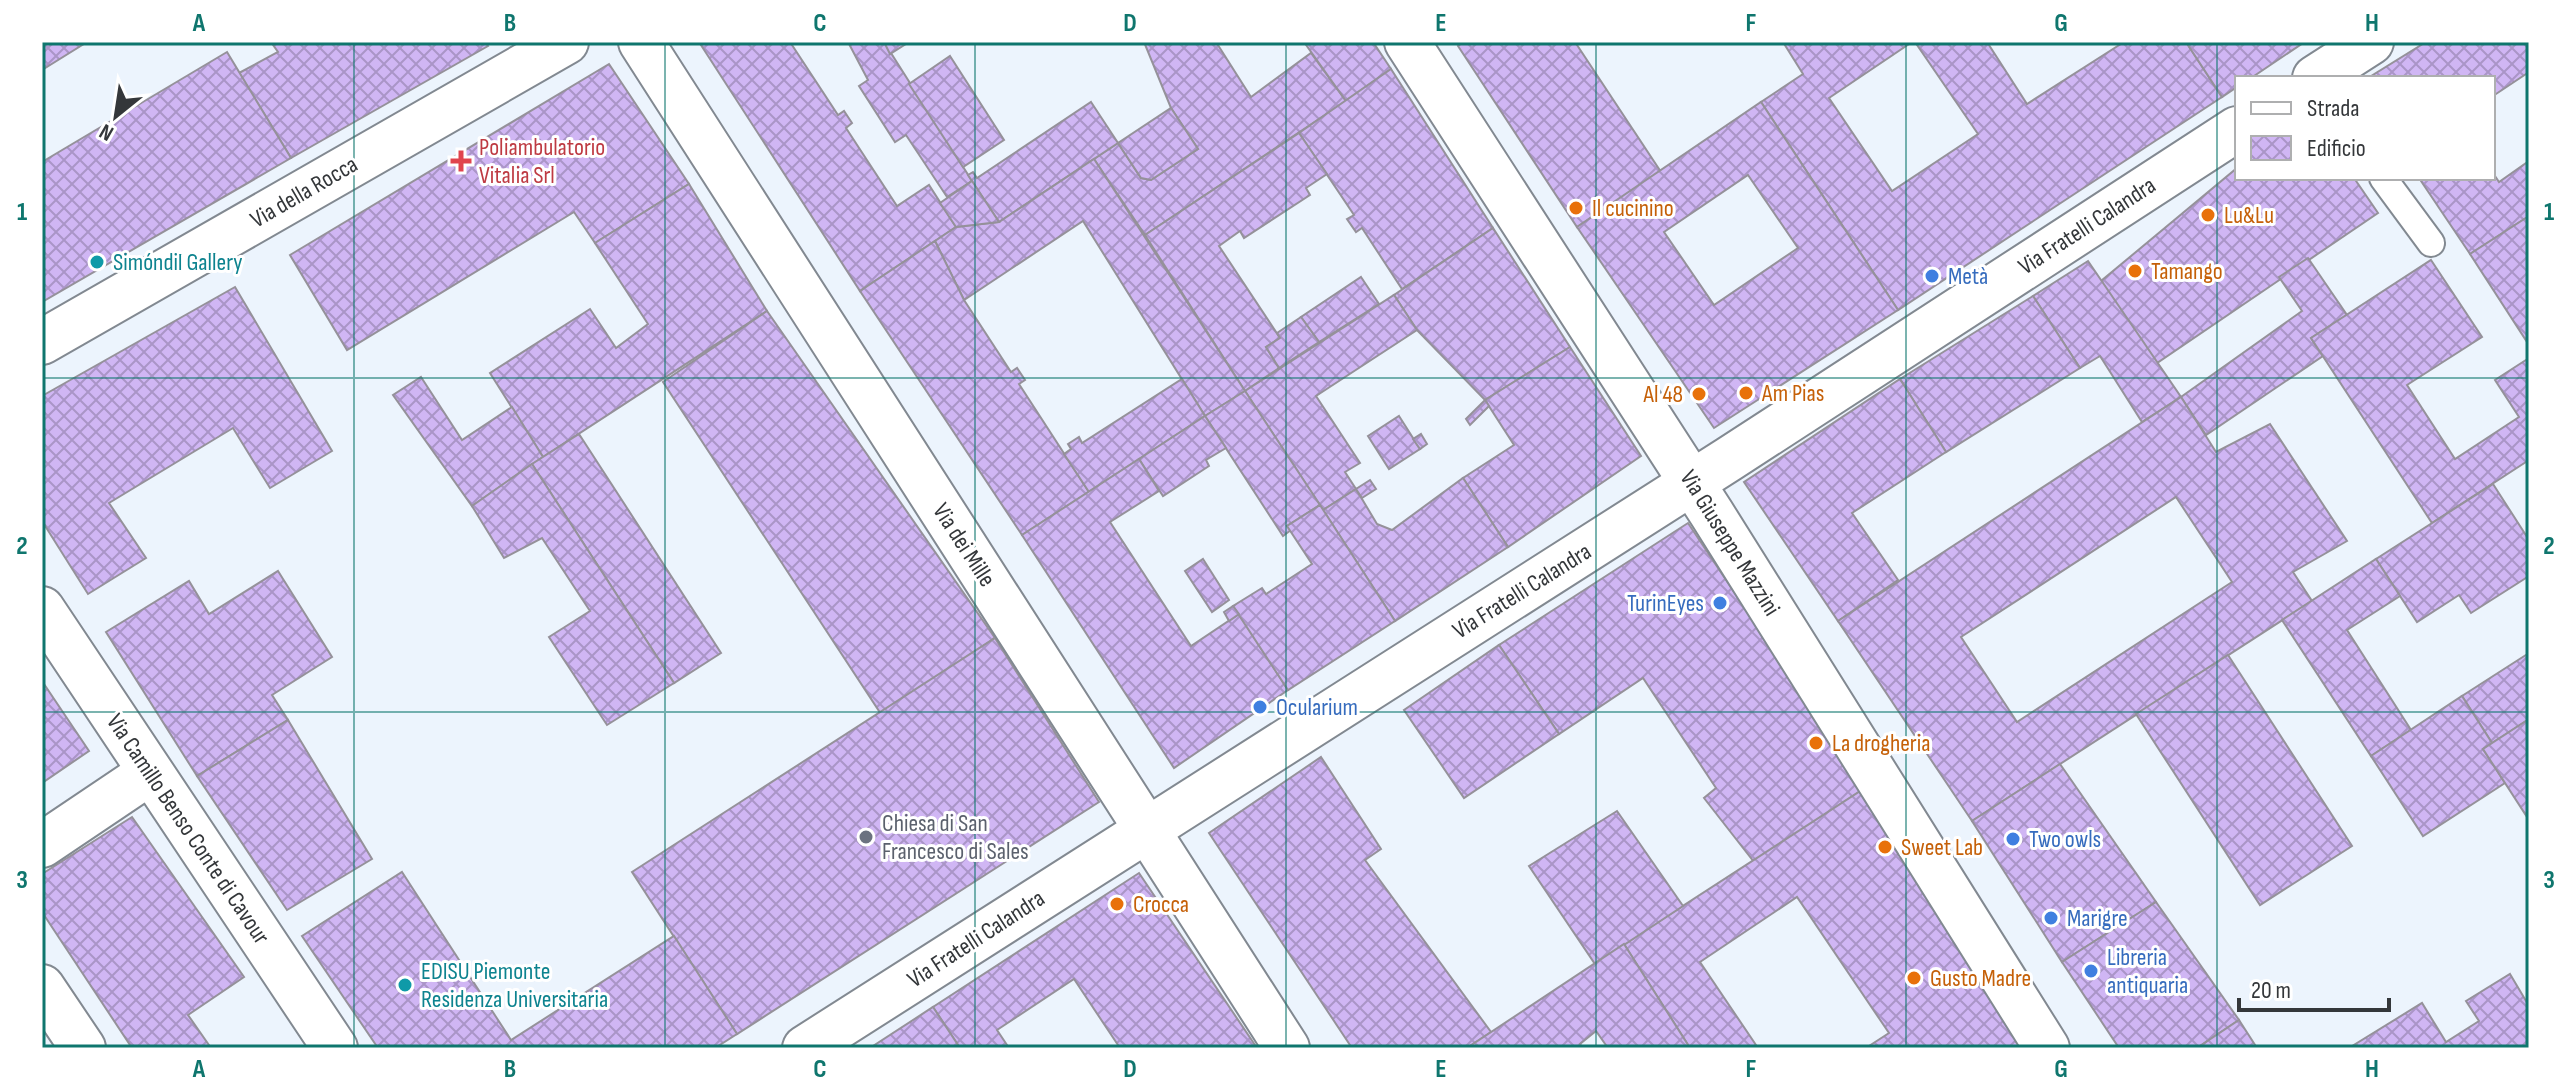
<svg xmlns="http://www.w3.org/2000/svg" width="2571" height="1090" viewBox="0 0 2571 1090" font-family="'Sofia Sans Condensed',sans-serif">
  <style>
    .building { fill: url(#building-cross-hatch); stroke: #95919a; stroke-width: 2; fill-rule: evenodd }
    .lines { fill: none; stroke-linecap: round; stroke-linejoin: round }
    .service-casing { stroke: #828991; stroke-width: 30 }
    .minor-casing { stroke: #828991; stroke-width: 48 }
    .service { stroke: #fff; stroke-width: 26 }
    .minor { stroke: #fff; stroke-width: 44 }
    .grid { fill: none; stroke: #0f766e; stroke-width: 2; stroke-opacity: 0.55 }
    .health-dot { fill: #e0444e; stroke: #fff; stroke-width: 3 }
    .food-dot { fill: #e8710a; stroke: #fff; stroke-width: 3 }
    .culture-dot { fill: #0f9aa8; stroke: #fff; stroke-width: 3 }
    .shop-dot { fill: #3f7fe0; stroke: #fff; stroke-width: 3 }
    .worship-dot { fill: #6b7280; stroke: #fff; stroke-width: 3 }
    .labels { text-anchor: middle; dominant-baseline: central; stroke-width: 6; stroke-linejoin: round; paint-order: stroke }
    .health-label { font-size: 24px; fill: #be3a42; stroke: #fff; text-anchor: start }
    .street-label { font-size: 24px; fill: #34373a; stroke: #fff }
    .food-label { font-size: 24px; fill: #c56008; stroke: #fff; text-anchor: start }
    .culture-label { font-size: 24px; fill: #0d838f; stroke: #fff; text-anchor: start }
    .shop-label { font-size: 24px; fill: #366cbe; stroke: #fff; text-anchor: start }
    .worship-label { font-size: 24px; fill: #5b616d; stroke: #fff; text-anchor: start }
    .neatline { fill: none; stroke: #0f766e; stroke-width: 3 }
    .grid-label { font-size: 26px; text-anchor: middle; font-weight: bold; fill: #0f766e }
  </style>
  <defs>
    <pattern id="building-cross-hatch" width="8" height="8" patternUnits="userSpaceOnUse" patternTransform="scale(2)"><rect width="8" height="8" fill="#d0b6f4"/><path d="M0 0l8 8M0 8l8-8" fill="none" stroke="#aa95c7"/></pattern>
  </defs>
  <rect width="100%" height="100%" fill="#ecf4fd"/>
  <g class="building">
    <polygon points="42,42 87,42 42,70"/>
    <polygon points="271,42 485,42 488,46 291,158 239,73 278,52"/>
    <polygon points="699,42 790,42 838,115 844,111 852,123 846,128 897,206 929,185 956,227 860,291"/>
    <polygon points="848,42 884,42 972,181 947,197 906,135 895,142 859,86 868,80"/>
    <polygon points="884,42 909,42 890,54"/>
    <polygon points="1144,42 1216,42 1251,97 1311,53 1346,101 1145,235 1094,159 1118,143 1141,178 1151,180 1198,149 1171,108"/>
    <polygon points="1304,42 1373,42 1391,69 1346,101"/>
    <polygon points="1463,42 1575,42 1661,172 1577,227 1458,46"/>
    <polygon points="1783,42 1912,42 1829,98 1892,191 1978,134 1915,42 1987,42 2027,104 2124,42 2186,42 2222,97 1898,310 1761,102 1803,74"/>
    <polygon points="2186,42 2302,42 2303,43 2251,78 2237,78 2237,87 2222,97"/>
    <polygon points="2426,42 2529,42 2529,72 2493,96 2493,78 2368,78"/>
    <polygon points="227,52 291,158 42,302 42,162"/>
    <polygon points="950,56 1004,140 963,167 909,84"/>
    <polygon points="609,64 689,184 595,243 574,212 347,350 290,255"/>
    <polygon points="1391,69 1493,228 1402,289 1362,228 1356,232 1347,219 1354,215 1299,133"/>
    <polygon points="1091,102 1118,143 999,222 968,175 973,172 977,178"/>
    <path d="M 1761,102 L 1898,310 L 1714,428 L 1577,227 ZM 1748,175 L 1798,248 L 1714,305 L 1664,232 Z"/>
    <polygon points="1171,108 1198,149 1151,180 1141,178 1118,143"/>
    <polygon points="1299,133 1327,174 1306,188 1310,195 1244,238 1240,231 1219,246 1280,338 1266,347 1279,368 1245,391 1145,235"/>
    <polygon points="1094,159 1245,391 1205,416 1083,221 964,300 935,241 956,227 999,222"/>
    <polygon points="2529,161 2529,216 2470,254 2419,178 2493,178 2493,173 2499,182"/>
    <polygon points="2237,168 2237,178 2354,178 2378,213 2157,363 2101,281"/>
    <polygon points="972,181 999,222 956,227 940,203"/>
    <polygon points="689,184 767,311 543,457 490,373 590,309 616,348 648,324 595,243"/>
    <polygon points="2529,216 2529,345 2470,254"/>
    <polygon points="1493,228 1570,347 1485,400 1417,330 1394,295"/>
    <polygon points="935,241 964,300 1011,372 1017,368 1025,380 1019,384 1089,492 1022,535 860,291"/>
    <polygon points="2308,258 2347,315 2311,338 2323,356 2206,435 2181,397 2302,311 2279,277"/>
    <polygon points="2431,260 2482,337 2407,385 2455,459 2519,417 2495,380 2529,358 2529,460 2432,523 2311,338"/>
    <polygon points="2088,261 2181,397 2142,422 2100,356 2080,368 2033,296"/>
    <polygon points="1361,277 1379,304 1319,342 1301,317"/>
    <polygon points="235,287 332,451 270,488 233,428 109,503 146,558 88,594 42,521 42,396"/>
    <polygon points="1394,295 1417,330 1316,396 1360,463 1345,472 1356,489 1323,510 1245,391"/>
    <polygon points="2033,296 2080,368 1946,452 1900,379"/>
    <polygon points="767,311 995,638 881,714 663,382"/>
    <polygon points="1301,317 1319,342 1279,368 1266,347 1280,338 1277,333"/>
    <polygon points="1570,347 1641,456 1508,547 1463,478 1514,445 1485,400"/>
    <polygon points="421,377 462,440 512,407 543,457 472,506 393,395"/>
    <polygon points="1182,379 1205,416 1089,492 1064,454 1071,449 1068,444 1079,437 1082,443"/>
    <polygon points="1900,379 1946,452 1852,513 1898,580 1838,621 1744,482"/>
    <polygon points="1245,391 1320,505 1287,526 1291,530 1283,536 1205,416"/>
    <path d="M 2181,397 L 2216,452 L 2270,424 L 2347,541 L 2293,572 L 2312,601 L 1972,821 L 1838,621 ZM 2176,497 L 2232,582 L 2017,722 L 1961,637 Z"/>
    <polygon points="1485,400 1489,406 1470,425 1466,419"/>
    <polygon points="1205,416 1226,448 1206,460 1209,466 1163,496 1139,459"/>
    <polygon points="1399,416 1420,449 1389,469 1368,436"/>
    <polygon points="579,434 721,653 674,683 532,464"/>
    <polygon points="1421,434 1427,444 1420,449 1413,439"/>
    <polygon points="1139,459 1159,491 1110,522 1191,646 1239,614 1288,690 1174,768 1022,535"/>
    <polygon points="532,464 674,683 607,725 549,637 590,611 542,538 504,558 472,506"/>
    <polygon points="1463,478 1508,547 1395,621 1323,510 1356,489 1377,524 1392,530"/>
    <polygon points="1370,480 1376,489 1362,498 1356,489"/>
    <polygon points="2493,484 2529,540 2529,576 2471,613 2459,595 2417,622 2376,559"/>
    <polygon points="1320,505 1395,621 1288,690 1233,606 1262,588 1266,594 1312,564 1287,526"/>
    <polygon points="1688,523 1865,788 1754,862 1704,798 1716,788 1643,678 1559,734 1499,645"/>
    <polygon points="1203,559 1229,600 1212,612 1185,571"/>
    <polygon points="2376,559 2400,596 2347,630 2411,730 2371,756 2282,620"/>
    <polygon points="278,571 332,657 272,695 288,720 197,776 106,632 189,581 209,614"/>
    <polygon points="1233,606 1239,614 1229,621 1224,612"/>
    <polygon points="995,638 1099,802 737,1034 632,872"/>
    <polygon points="1499,645 1559,734 1464,798 1404,710"/>
    <polygon points="2529,653 2529,719 2492,743 2462,696"/>
    <polygon points="2228,655 2352,846 2260,905 2136,714"/>
    <polygon points="42,681 89,751 42,783"/>
    <polygon points="2462,696 2492,743 2483,749 2505,783 2423,836 2371,756"/>
    <polygon points="2529,719 2529,820 2483,749"/>
    <polygon points="288,720 372,859 287,910 197,776"/>
    <polygon points="1321,757 1381,849 1365,860 1491,1032 1467,1048 1352,1048 1209,833"/>
    <polygon points="2060,764 2156,902 2062,962 1972,821"/>
    <polygon points="1865,788 2034,1048 1866,1048 1889,1033 1797,897 1700,962 1758,1048 1690,1048 1624,944"/>
    <polygon points="1617,811 1683,906 1595,964 1529,866"/>
    <polygon points="132,817 244,977 188,1015 211,1048 132,1048 42,912 42,874"/>
    <polygon points="402,872 511,1040 674,936 737,1034 715,1048 378,1048 302,936"/>
    <polygon points="1139,873 1257,1048 1120,1048 1074,979 997,1030 1009,1048 960,1048 933,1007"/>
    <polygon points="2156,902 2239,1020 2197,1048 2119,1048 2062,962"/>
    <polygon points="1624,944 1690,1048 1608,1048 1596,1031 1580,1044 1583,1048 1467,1048"/>
    <polygon points="2510,974 2529,1006 2529,1048 2349,1048 2422,1003 2446,1042 2479,1021 2466,1001"/>
    <polygon points="933,1007 960,1048 870,1048"/>
    <polygon points="2239,1020 2257,1048 2197,1048"/>
  </g>
  <g class="lines">
    <defs>
      <polyline id="service" points="2383,178 2431,243"/>
      <g id="minor">
        <polyline points="641,42 1287,1048"/>
        <polyline points="1407,42 1712,514 2047,1048"/>
        <polyline points="2315,78 2371,42"/>
        <polyline points="42,342 566,42"/>
        <polyline points="42,609 335,1048"/>
        <polyline points="42,845 149,773"/>
        <polyline points="42,987 83,1048"/>
        <polyline points="805,1048 1729,459 2237,129"/>
      </g>
    </defs>
    <use href="#service" class="service-casing"/>
    <use href="#minor" class="minor-casing"/>
    <use href="#service" class="service"/>
    <use href="#minor" class="minor"/>
  </g>
  <path class="grid" d="M 354,42 L 354,1048M 665,42 L 665,1048M 975,42 L 975,1048M 1286,42 L 1286,1048M 1596,42 L 1596,1048M 1906,42 L 1906,1048M 2217,42 L 2217,1048M 42,378 L 2529,378M 42,712 L 2529,712"/>
  <path class="health-dot" d="M457 149h8v8h8v8h-8v8h-8v-8h-8v-8h8z"/>
  <g class="food-dot">
    <circle cx="1576" cy="208" r="8"/>
    <circle cx="2208" cy="215" r="8"/>
    <circle cx="2135" cy="271" r="8"/>
    <circle cx="1746" cy="393" r="8"/>
    <circle cx="1699" cy="394" r="8"/>
    <circle cx="1816" cy="743" r="8"/>
    <circle cx="1885" cy="847" r="8"/>
    <circle cx="1117" cy="904" r="8"/>
    <circle cx="1914" cy="978" r="8"/>
  </g>
  <g class="culture-dot">
    <circle cx="97" cy="262" r="8"/>
    <circle cx="405" cy="985" r="8"/>
  </g>
  <g class="shop-dot">
    <circle cx="1932" cy="276" r="8"/>
    <circle cx="1720" cy="603" r="8"/>
    <circle cx="1260" cy="707" r="8"/>
    <circle cx="2013" cy="839" r="8"/>
    <circle cx="2051" cy="918" r="8"/>
    <circle cx="2091" cy="971" r="8"/>
  </g>
  <circle class="worship-dot" cx="866" cy="837" r="8"/>
  <g class="labels">
    <g class="health-label">
      <text x="479" y="147">Poliambulatorio<tspan x="479" dy="28">Vitalia Srl</tspan></text>
    </g>
    <g class="street-label">
      <text transform="translate(304 192) rotate(-30)">Via della Rocca</text>
      <text transform="translate(2087 226) rotate(-33)">Via Fratelli Calandra</text>
      <text transform="translate(1730 543) rotate(58)">Via Giuseppe Mazzini</text>
      <text transform="translate(964 545) rotate(57)">Via dei Mille</text>
      <text transform="translate(1522 591) rotate(-32)">Via Fratelli Calandra</text>
      <text transform="translate(188 829) rotate(56)">Via Camillo Benso Conte di Cavour</text>
      <text transform="translate(976 939) rotate(-33)">Via Fratelli Calandra</text>
    </g>
    <g class="food-label">
      <text x="1592" y="208">Il cucinino</text>
      <text x="2224" y="215">Lu&amp;Lu</text>
      <text x="2151" y="271">Tamango</text>
      <text x="1762" y="393">Am Pias</text>
      <text x="1683" y="394" text-anchor="end">Al 48</text>
      <text x="1832" y="743">La drogheria</text>
      <text x="1901" y="847">Sweet Lab</text>
      <text x="1133" y="904">Crocca</text>
      <text x="1930" y="978">Gusto Madre</text>
    </g>
    <g class="culture-label">
      <text x="113" y="262">SimóndiI Gallery</text>
      <text x="421" y="971">EDISU Piemonte<tspan x="421" dy="28">Residenza Universitaria</tspan></text>
    </g>
    <g class="shop-label">
      <text x="1948" y="276">Metà</text>
      <text x="1704" y="603" text-anchor="end">TurinEyes</text>
      <text x="1276" y="707">Ocularium</text>
      <text x="2029" y="839">Two owls</text>
      <text x="2067" y="918">Marigre</text>
      <text x="2107" y="957">Libreria<tspan x="2107" dy="28">antiquaria</tspan></text>
    </g>
    <g class="worship-label">
      <text x="882" y="823">Chiesa di San<tspan x="882" dy="28">Francesco di Sales</tspan></text>
    </g>
  </g>
  <rect width="2571" height="1090" fill="none" stroke="#ffffff" stroke-width="88"/>
  <rect x="2235" y="76" width="260" height="104" fill="#ffffff" stroke="#aeafb0" stroke-width="2"/>
  <rect x="2251" y="102" width="40" height="12" fill="#ffffff" stroke="#aeafb0" stroke-width="2"/>
  <text x="2307" y="116" font-size="24" fill="#34373a">Strada</text>
  <rect x="2251" y="136" width="40" height="24" fill="url(#building-cross-hatch)" stroke="#aeafb0" stroke-width="2"/>
  <text x="2307" y="156" font-size="24" fill="#34373a">Edificio</text>
  <g transform="translate(116 116) rotate(210)" stroke="#ffffff" stroke-width="6" paint-order="stroke">
  <path d="M0-6L14 30L0 20L-14 30Z" fill="#34373a"/>
  <text y="-12" font-size="22" font-weight="bold" text-anchor="middle" fill="#34373a">N</text>
  </g>
  <path d="M2239 998v12h150v-12" fill="none" stroke="#34373a" stroke-width="4"/>
  <text x="2251" y="998" font-size="24" fill="#34373a" stroke="#ffffff" stroke-width="6" paint-order="stroke">20 m</text>
  <rect x="44" y="44" width="2483" height="1002" class="neatline"/>
  <g class="grid-label">
    <text x="199" y="31">A</text>
    <text x="510" y="31">B</text>
    <text x="820" y="31">C</text>
    <text x="1130" y="31">D</text>
    <text x="1441" y="31">E</text>
    <text x="1751" y="31">F</text>
    <text x="2061" y="31">G</text>
    <text x="2372" y="31">H</text>
    <text x="22" y="220">1</text>
    <text x="2549" y="220">1</text>
    <text x="22" y="554">2</text>
    <text x="2549" y="554">2</text>
    <text x="22" y="888">3</text>
    <text x="2549" y="888">3</text>
    <text x="199" y="1077">A</text>
    <text x="510" y="1077">B</text>
    <text x="820" y="1077">C</text>
    <text x="1130" y="1077">D</text>
    <text x="1441" y="1077">E</text>
    <text x="1751" y="1077">F</text>
    <text x="2061" y="1077">G</text>
    <text x="2372" y="1077">H</text>
  </g>
</svg>
